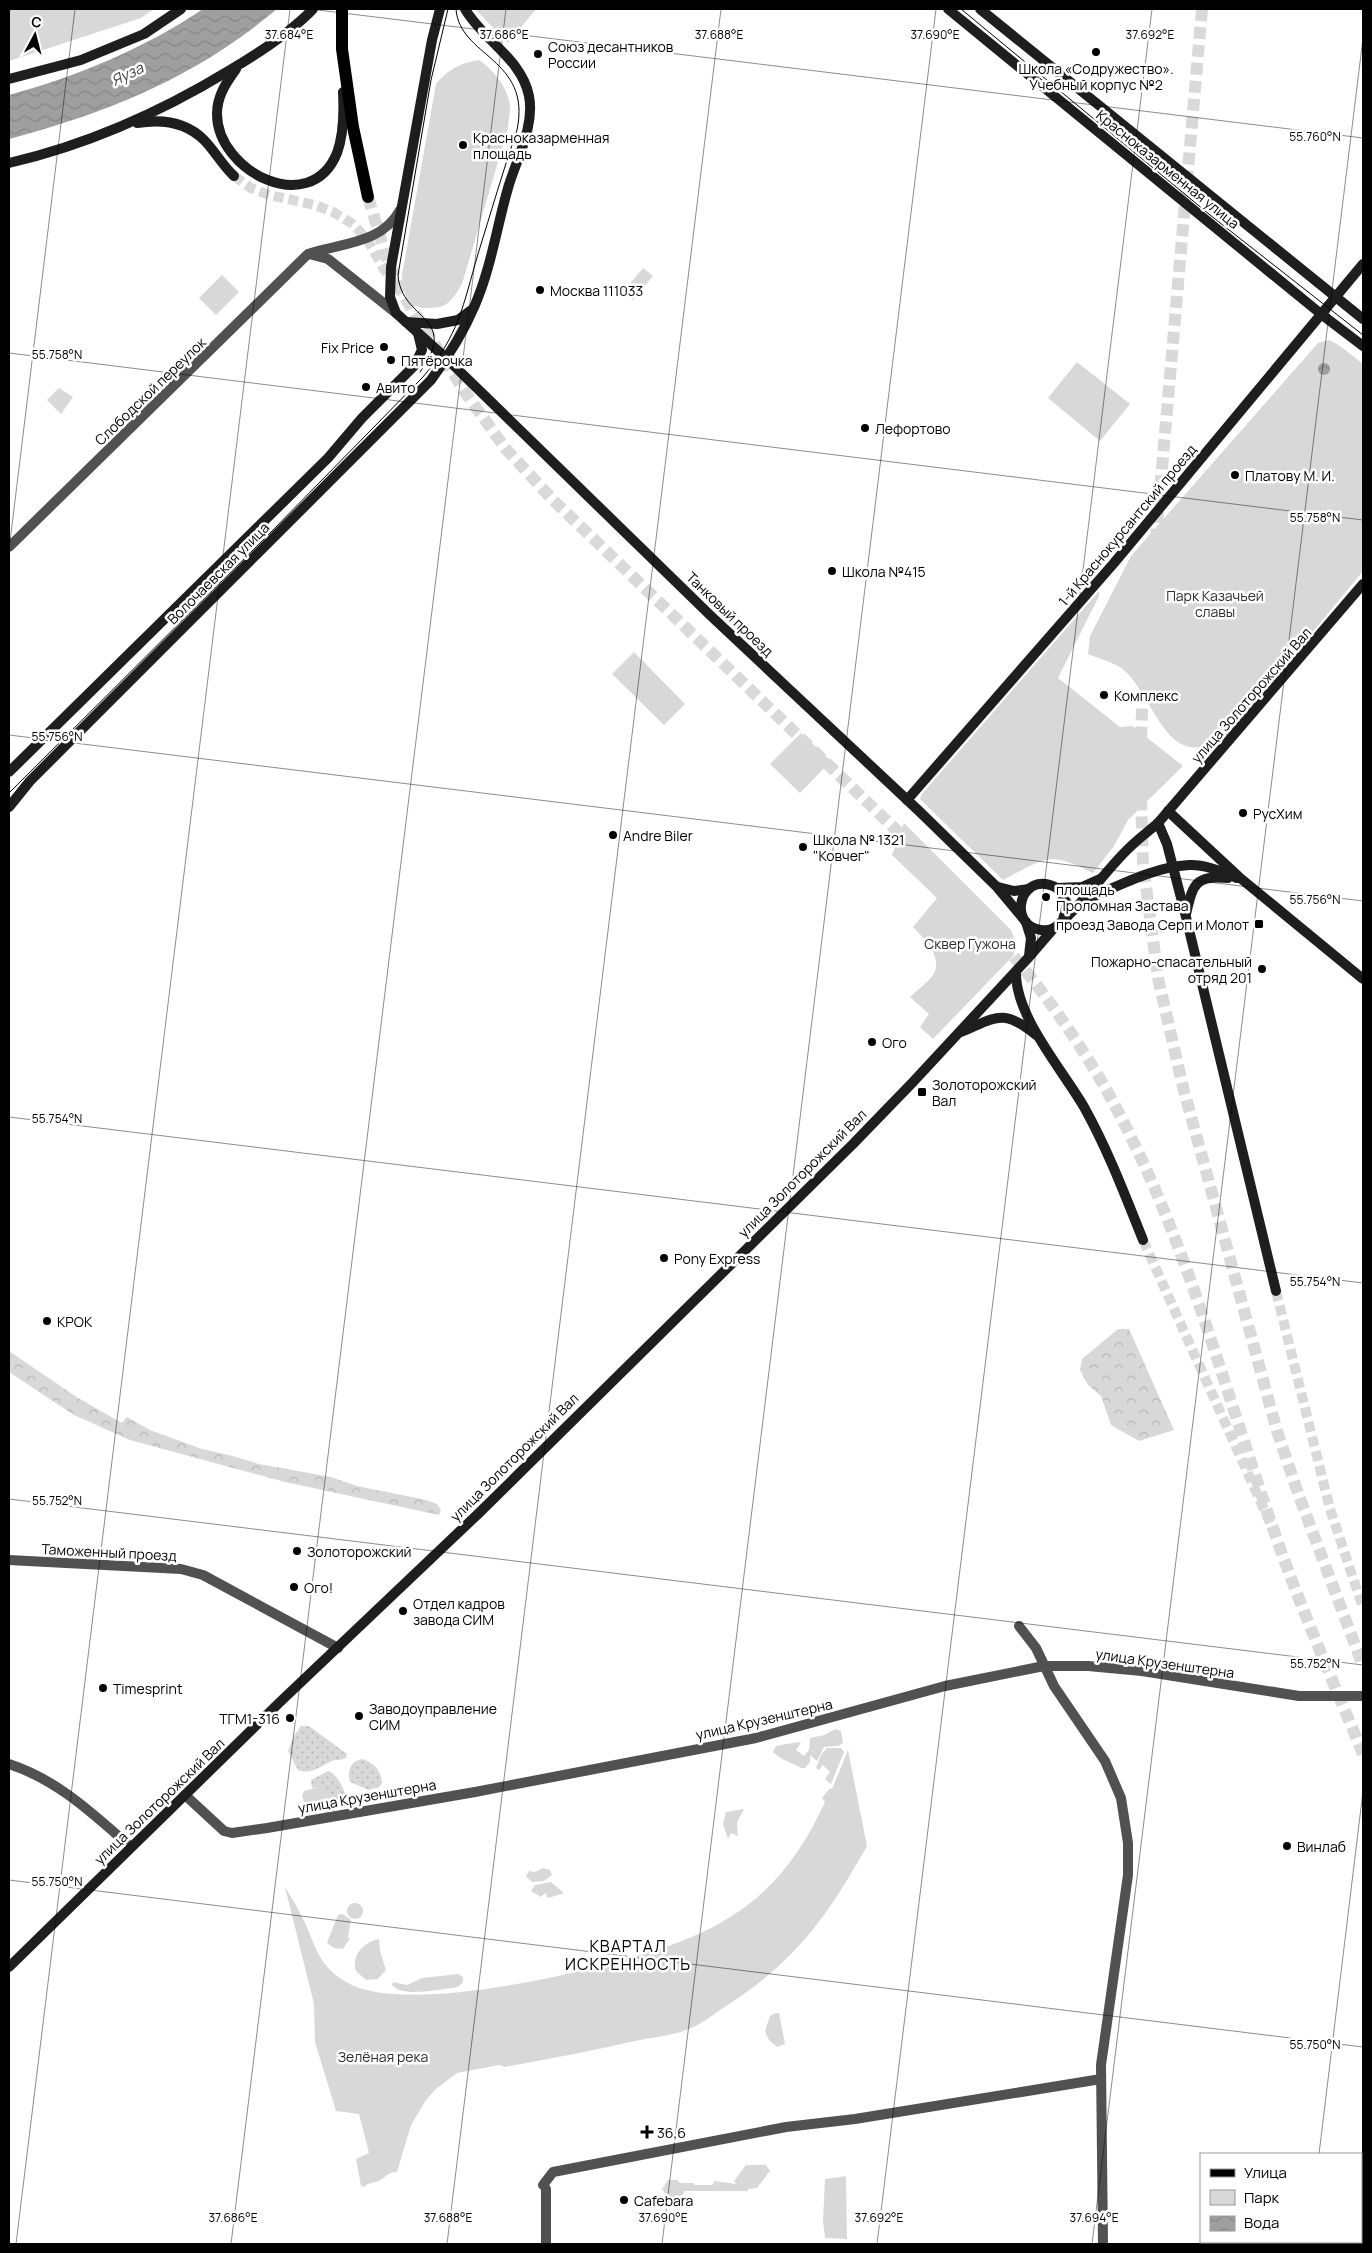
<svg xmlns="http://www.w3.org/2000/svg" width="1372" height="2253" viewBox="0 0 1372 2253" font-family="Manrope,sans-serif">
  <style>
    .grass { fill: url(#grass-dots) }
    .forest { fill: url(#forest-crowns) }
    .park { fill: #d8d8d8 }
    .water { fill: url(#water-waves) }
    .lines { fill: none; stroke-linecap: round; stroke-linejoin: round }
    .secondary-tunnel { stroke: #d9d9d9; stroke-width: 10; stroke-dasharray: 10 5; stroke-linecap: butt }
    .primary-tunnel { stroke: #d9d9d9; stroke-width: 12; stroke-dasharray: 12 6; stroke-linecap: butt }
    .street { stroke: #515151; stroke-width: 10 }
    .secondary { stroke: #1e1e1e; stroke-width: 10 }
    .primary { stroke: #000; stroke-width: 12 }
    .tram { stroke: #000; stroke-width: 1 }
    .ticks { fill: none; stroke: #000; stroke-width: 1; stroke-opacity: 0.45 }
    .poi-dot { fill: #000; stroke: #fff; stroke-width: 2 }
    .labels { text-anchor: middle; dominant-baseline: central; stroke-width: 5; stroke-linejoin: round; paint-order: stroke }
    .poi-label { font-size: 14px; fill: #000; stroke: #fff; text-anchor: start }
    .street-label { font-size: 14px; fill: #000; stroke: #fff }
    .park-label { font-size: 14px; fill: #2f2f2f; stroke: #fff }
    .water-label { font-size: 15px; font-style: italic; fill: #404040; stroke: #fff }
    .quarter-label { font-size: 16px; letter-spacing: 1px; fill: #000; stroke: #fff }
    .ticks-label { font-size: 12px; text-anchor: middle; fill: #000; stroke: #fff; stroke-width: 5; stroke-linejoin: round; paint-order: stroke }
  </style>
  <defs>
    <pattern id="grass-dots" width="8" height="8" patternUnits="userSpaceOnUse" patternTransform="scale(1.25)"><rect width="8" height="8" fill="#d8d8d8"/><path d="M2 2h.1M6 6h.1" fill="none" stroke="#b8b8b8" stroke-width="1.8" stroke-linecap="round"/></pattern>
    <pattern id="forest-crowns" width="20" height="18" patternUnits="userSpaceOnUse" patternTransform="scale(1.25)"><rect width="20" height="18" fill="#d8d8d8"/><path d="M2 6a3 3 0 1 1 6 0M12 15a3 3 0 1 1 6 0" fill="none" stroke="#b8b8b8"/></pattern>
    <pattern id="water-waves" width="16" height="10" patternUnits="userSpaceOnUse" patternTransform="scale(1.25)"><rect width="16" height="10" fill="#9f9f9f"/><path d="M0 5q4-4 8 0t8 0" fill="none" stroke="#878787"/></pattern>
  </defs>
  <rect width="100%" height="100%" fill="#fff"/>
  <g class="grass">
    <path d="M 301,1726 L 309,1726 L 347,1754 L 346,1758 C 340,1761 335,1759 330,1762 C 319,1767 311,1775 298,1770 L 288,1751 L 294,1736 Z"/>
    <path d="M 363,1759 C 375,1764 381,1770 382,1783 L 379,1787 L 369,1790 L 350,1782 C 347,1771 350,1761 363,1759 Z"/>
    <path d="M 328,1771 C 338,1774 343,1789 347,1798 L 342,1806 L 335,1807 L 333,1800 L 318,1787 L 312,1788 L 311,1780 Z"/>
  </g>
  <g class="forest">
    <polygon points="1118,1329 1129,1329 1174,1430 1139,1441 1111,1425 1101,1396 1088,1385 1080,1370 1082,1359"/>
    <polygon points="9,1351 78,1398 122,1423 127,1417 150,1430 202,1449 229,1455 259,1464 331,1477 357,1486 426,1500 437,1504 441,1510 439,1515 285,1482 130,1440 74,1415 9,1372"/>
  </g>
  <g class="park">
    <polygon points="9,9 154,9 141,18 9,61"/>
    <polygon points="475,9 536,9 508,43"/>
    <path d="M 479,60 C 494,70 510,90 510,109 C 510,115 508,122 508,128 L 462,284 C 457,292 453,300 445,305 C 441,308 435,307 430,308 C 407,309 403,294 402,275 L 436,84 C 449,69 460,63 479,60 Z"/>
    <polygon points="643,268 653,276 633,300 623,292"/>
    <polygon points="222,275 239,292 216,315 199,298"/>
    <path d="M 1329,340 L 1340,346 L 1363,364 L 1363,571 L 1226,737 C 1167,774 1158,704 1126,672 C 1118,663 1099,659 1088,654 L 1090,636 L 1131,556 L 1318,343 Z"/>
    <polygon points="1077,362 1130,404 1100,441 1048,398"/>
    <polygon points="59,388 73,397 61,414 47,400"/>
    <path d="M 1099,591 L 1099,596 L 1058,678 L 1120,727 L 1132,726 L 1182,765 L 1182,767 L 1128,820 L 1114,846 L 1093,873 C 1047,850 1046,858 1003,880 L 920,799 L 921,795 Z"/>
    <polygon points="634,652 685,704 664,725 612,674"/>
    <polygon points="801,733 831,761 800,793 770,764"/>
    <path d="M 904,823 L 1011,930 L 1015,940 L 1014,955 L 933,1039 L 920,1027 L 929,1014 L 910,997 C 917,990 932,980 935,971 C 941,955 923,937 913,927 L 937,898 L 892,855 Z"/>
    <path d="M 835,1729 L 841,1731 L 843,1743 L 838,1746 L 824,1747 L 817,1761 L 810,1755 L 810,1762 L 805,1768 L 801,1768 C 792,1762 782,1761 773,1752 L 776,1746 L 798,1742 L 801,1743 L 796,1750 L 804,1756 L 809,1750 L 810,1738 L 825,1735 Z"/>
    <polygon points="827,1748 841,1748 844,1752 831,1784 825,1779 830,1772 823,1765 819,1770 816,1768 821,1755"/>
    <path d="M 848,1750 L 867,1846 C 827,1917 796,1961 726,2006 C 714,2014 703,2023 691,2028 C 674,2036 653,2037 635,2041 C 592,2051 548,2059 505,2067 L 499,2065 L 457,2073 L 436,2089 L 426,2100 L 411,2125 L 397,2172 C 388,2172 386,2177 379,2181 C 373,2183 369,2182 364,2187 L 361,2186 L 356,2159 L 369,2153 L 359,2114 L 336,2111 L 315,2042 L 314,2004 L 285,1887 C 290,1896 296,1904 300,1913 C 316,1942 315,1965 348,1983 C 408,2018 622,1966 687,1939 C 709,1930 731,1918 749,1904 C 784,1877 807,1841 825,1802 L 822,1798 L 830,1788 L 832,1789 Z"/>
    <polygon points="318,1787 328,1789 333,1800 335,1813 328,1814 304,1802 302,1795 304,1791"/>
    <polygon points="744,1809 737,1822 738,1836 731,1833 728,1839 723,1824 726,1812"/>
    <polygon points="543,1868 550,1870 552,1875 544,1881 532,1882 526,1876 529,1871 535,1872"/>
    <polygon points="551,1882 564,1893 548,1898 545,1893 541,1897 531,1891 535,1885"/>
    <circle cx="355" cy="1911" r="8"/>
    <polygon points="343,1914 351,1920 348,1937 350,1938 343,1949 334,1948 327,1943 328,1940 338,1915"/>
    <path d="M 379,1939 L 380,1951 L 386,1970 L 378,1979 L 366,1980 L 356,1971 C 351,1955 364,1942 379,1939 Z"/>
    <path d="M 458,1974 L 463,1977 L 463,1982 L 459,1986 L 454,1988 C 439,1989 402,1998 392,1985 L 393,1982 L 407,1985 L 422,1978 Z"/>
    <polygon points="776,2013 779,2013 785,2044 777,2047 769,2040 765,2031 770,2016"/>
    <polygon points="746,2165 766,2165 770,2171 757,2188 748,2189 748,2191 685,2191 679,2200 670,2200 662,2189 668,2180 677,2180 680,2183 693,2183 695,2185 712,2185 715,2181 736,2184 734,2181"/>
    <polygon points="846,2176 847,2239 825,2238 823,2221 825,2179"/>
  </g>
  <g class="water">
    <path d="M 203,9 L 277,9 C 263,20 250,31 235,41 C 167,89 88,118 9,139 L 9,95 C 78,76 143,49 203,9 Z"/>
    <circle cx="1324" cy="369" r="6"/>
  </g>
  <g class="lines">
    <g class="secondary-tunnel">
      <polyline points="234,176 251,188 269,195 315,205 333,212 353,224 368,241 383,268 402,293"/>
      <polyline points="1143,1240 1276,1536"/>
      <polyline points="1276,1291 1330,1509 1363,1608"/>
    </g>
    <g class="primary-tunnel">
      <polyline points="1202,9 1143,686 1140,765 1143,864 1158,978 1183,1087 1277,1431 1299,1496 1363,1666"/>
      <path d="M 368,197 L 385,253 L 402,293 L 465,392 L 505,448 L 553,500 L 945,877 C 1004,941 1059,1008 1103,1084 C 1183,1224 1222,1383 1275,1534 C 1301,1609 1333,1681 1363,1754"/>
    </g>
    <g class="street">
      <polyline points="309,254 328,259 396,313"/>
      <path d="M 9,547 L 308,254 C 341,243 382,244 400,210"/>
      <polyline points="9,1560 181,1569 203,1575 338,1648"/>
      <polyline points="1019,1626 1036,1648 1054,1686 1105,1761 1121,1798 1128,1843 1128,1875 1101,2065 1103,2244"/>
      <path d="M 9,1764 C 58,1780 93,1814 131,1847"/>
      <polyline points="185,1795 224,1831 232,1833 267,1828 475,1792 756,1738 945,1686 1044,1666 1088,1666 1142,1671 1299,1696 1363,1696"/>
      <polyline points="543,2185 553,2172 786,2127 855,2119 1101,2079"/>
      <polyline points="546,2189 546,2244"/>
    </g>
    <g class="secondary">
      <polyline points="440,9 432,40 391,267 390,297 396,313 447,359 711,616 919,811 997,887 1022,917"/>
      <polyline points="948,9 1321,314 1363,346"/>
      <polyline points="980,9 1363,319"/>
      <path d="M 236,69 C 226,83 217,96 217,114 C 217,171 310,219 337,153 C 344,134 344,111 343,92"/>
      <polyline points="9,79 81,60 144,34 181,9"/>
      <path d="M 137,123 C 161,119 186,122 204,140 C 215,151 222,165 234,176"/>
      <path d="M 9,163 C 87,145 161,112 230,70 C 259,53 290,33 313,9"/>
      <polyline points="406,322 437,324 458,320 470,311"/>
      <polyline points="9,772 328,458 362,418 414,366 422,350 418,333"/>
      <polyline points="907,800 1114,563 1363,264"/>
      <path d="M 9,807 L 30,781 L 431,380 C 448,357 464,331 475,305 C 491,268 497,226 508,188 C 516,160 535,127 529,96 C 522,59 483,40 465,9"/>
      <polyline points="1168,811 1239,877 1363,979"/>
      <polyline points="1158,823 1167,844 1186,917 1276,1291"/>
      <polyline points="998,887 1014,891 1029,889"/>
      <polyline points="1057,888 1082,887 1100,879"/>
      <path d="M 1087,899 C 1119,886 1153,867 1189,865 C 1205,864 1222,872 1237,878"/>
      <path d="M 1186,914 C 1193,885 1194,875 1228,878"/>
      <path d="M 1063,920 L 1067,903 L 1057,888 C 1020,868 1006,926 1041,930 C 1047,931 1054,929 1059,924 C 1085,902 1104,872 1129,848 C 1138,839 1149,831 1158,823 L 1363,584"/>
      <polyline points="1026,922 1031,938 1029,956"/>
      <path d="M 1016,972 C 1015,1016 1062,1069 1084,1107 C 1108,1150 1125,1195 1143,1240"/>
      <path d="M 961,1032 C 997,1017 1003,1008 1036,1035"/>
      <polyline points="9,1967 280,1702 479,1513 853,1144 913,1082 1029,957 1054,928"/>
    </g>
    <polyline class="primary" points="342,9 342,49 353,127 368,197"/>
    <g class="tram">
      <polyline points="961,9 1210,215 1363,335"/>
      <path d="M 420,372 C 461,316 401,321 398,275 L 431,80 L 448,9"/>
      <path d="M 9,793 L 270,533 L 422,378 C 459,336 463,305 478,254 C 491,212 503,171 517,130 C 532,58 459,57 456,9"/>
    </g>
  </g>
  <path class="ticks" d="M 310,9 L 1363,138M 9,353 L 1363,520M 9,550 L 75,9M 9,735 L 1363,901M 9,1117 L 1363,1283M 9,1499 L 1363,1665M 9,1880 L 1363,2047M 1319,2154 L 1363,1791M 16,2244 L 290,9M 231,2244 L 506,9M 447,2244 L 721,9M 662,2244 L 936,9M 877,2244 L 1152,9M 1092,2244 L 1363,38M 1308,2244 L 1308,2242"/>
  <g class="poi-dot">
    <circle cx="1096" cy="52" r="5"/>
    <circle cx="538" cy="54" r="5"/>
    <circle cx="463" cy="145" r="5"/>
    <circle cx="540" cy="290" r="5"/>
    <circle cx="384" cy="347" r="5"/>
    <circle cx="391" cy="360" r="5"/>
    <circle cx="366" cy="387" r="5"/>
    <circle cx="865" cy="428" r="5"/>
    <circle cx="1235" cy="475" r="5"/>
    <circle cx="832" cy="571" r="5"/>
    <circle cx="1104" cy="695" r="5"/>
    <circle cx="1243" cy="813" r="5"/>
    <circle cx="613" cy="835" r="5"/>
    <circle cx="803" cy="847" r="5"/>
    <circle cx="1046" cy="897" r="5"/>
    <rect x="1254" y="919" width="10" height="10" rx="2.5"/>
    <circle cx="1262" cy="969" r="5"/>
    <circle cx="872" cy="1042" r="5"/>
    <rect x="917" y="1087" width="10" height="10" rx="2.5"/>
    <circle cx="664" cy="1258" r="5"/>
    <circle cx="47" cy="1321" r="5"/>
    <circle cx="297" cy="1551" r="5"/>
    <circle cx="294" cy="1587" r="5"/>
    <circle cx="403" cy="1611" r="5"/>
    <circle cx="103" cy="1688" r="5"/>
    <circle cx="359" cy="1716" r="5"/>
    <circle cx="290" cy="1718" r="5"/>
    <circle cx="1287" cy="1846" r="5"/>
    <path d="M644.5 2124.5h5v5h5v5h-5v5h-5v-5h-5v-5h5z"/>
    <circle cx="624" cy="2200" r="5"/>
  </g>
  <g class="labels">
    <g class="poi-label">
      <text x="548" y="46">Союз десантников<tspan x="548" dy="16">России</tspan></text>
      <text x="1096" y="68" text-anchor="middle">Школа «Содружество».<tspan x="1096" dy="16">Учебный корпус №2</tspan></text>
      <text x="473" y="137">Красноказарменная<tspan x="473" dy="16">площадь</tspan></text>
      <text x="550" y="290">Москва 111033</text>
      <text x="374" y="347" text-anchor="end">Fix Price</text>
      <text x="401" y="360">Пятёрочка</text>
      <text x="376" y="387">Авито</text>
      <text x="875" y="428">Лефортово</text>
      <text x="1245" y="475">Платову М. И.</text>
      <text x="842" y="571">Школа №415</text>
      <text x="1114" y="695">Комплекс</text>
      <text x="1253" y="813">РусХим</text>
      <text x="623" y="835">Andre Biler</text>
      <text x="813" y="839">Школа № 1321<tspan x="813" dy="16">"Ковчег"</tspan></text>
      <text x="1056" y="889">площадь<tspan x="1056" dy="16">Проломная Застава</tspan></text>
      <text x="1249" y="924" text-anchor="end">проезд Завода Серп и Молот</text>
      <text x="1252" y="961" text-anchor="end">Пожарно-спасательный<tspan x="1252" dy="16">отряд 201</tspan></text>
      <text x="882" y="1042">Ого</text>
      <text x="932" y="1084">Золоторожский<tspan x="932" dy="16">Вал</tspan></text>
      <text x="674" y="1258">Pony Express</text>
      <text x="57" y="1321">КРОК</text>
      <text x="307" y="1551">Золоторожский</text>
      <text x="304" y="1587">Ого!</text>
      <text x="413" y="1603">Отдел кадров<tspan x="413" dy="16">завода СИМ</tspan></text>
      <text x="113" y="1688">Timesprint</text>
      <text x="369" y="1708">Заводоуправление<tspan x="369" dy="16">СИМ</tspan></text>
      <text x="280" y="1718" text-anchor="end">ТГМ1-316</text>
      <text x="1297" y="1846">Винлаб</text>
      <text x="657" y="2132">36,6</text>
      <text x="634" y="2200">Cafebara</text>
    </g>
    <g class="street-label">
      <text transform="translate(1168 169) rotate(39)">Красноказарменная улица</text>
      <text transform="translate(150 391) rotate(-44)">Слободской переулок</text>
      <text transform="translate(1127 525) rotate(-50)">1-й Краснокурсантский проезд</text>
      <text transform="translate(218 573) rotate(-45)">Волочаевская улица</text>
      <text transform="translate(730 614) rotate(44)">Танковый проезд</text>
      <text transform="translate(1251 695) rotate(-49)">улица Золоторожский Вал</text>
      <text transform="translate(802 1173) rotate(-45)">улица Золоторожский Вал</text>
      <text transform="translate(514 1457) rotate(-45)">улица Золоторожский Вал</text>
      <text transform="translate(109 1552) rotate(3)">Таможенный проезд</text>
      <text transform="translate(1165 1663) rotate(8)">улица Крузенштерна</text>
      <text transform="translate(764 1719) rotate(-13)">улица Крузенштерна</text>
      <text transform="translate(367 1796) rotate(-10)">улица Крузенштерна</text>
      <text transform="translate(159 1801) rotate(-44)">улица Золоторожский Вал</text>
    </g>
    <g class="park-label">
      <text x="1215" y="595">Парк Казачьей<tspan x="1215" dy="16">славы</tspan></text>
      <text x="970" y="943">Сквер Гужона</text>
      <text x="383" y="2056">Зелёная река</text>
    </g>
    <g class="water-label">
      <text transform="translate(127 74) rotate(-26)">Яуза</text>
    </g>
    <g class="quarter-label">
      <text x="628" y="1946">КВАРТАЛ<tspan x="628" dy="18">ИСКРЕННОСТЬ</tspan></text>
    </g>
  </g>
  <g class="ticks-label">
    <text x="289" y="39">37.684°E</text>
    <text x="504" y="39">37.686°E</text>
    <text x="719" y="39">37.688°E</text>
    <text x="935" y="39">37.690°E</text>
    <text x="1150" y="39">37.692°E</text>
    <text x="1315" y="141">55.760°N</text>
    <text x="57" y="359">55.758°N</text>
    <text x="1315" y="522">55.758°N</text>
    <text x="57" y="741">55.756°N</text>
    <text x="1315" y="904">55.756°N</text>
    <text x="57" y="1123">55.754°N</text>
    <text x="1315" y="1286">55.754°N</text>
    <text x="57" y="1505">55.752°N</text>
    <text x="1315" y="1668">55.752°N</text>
    <text x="57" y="1886">55.750°N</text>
    <text x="1315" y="2049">55.750°N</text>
    <text x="233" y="2222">37.686°E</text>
    <text x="448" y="2222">37.688°E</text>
    <text x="663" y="2222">37.690°E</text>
    <text x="879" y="2222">37.692°E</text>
    <text x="1094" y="2222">37.694°E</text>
  </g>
  <rect width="1372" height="2253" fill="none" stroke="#000000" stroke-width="20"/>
  <rect x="1200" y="2153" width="162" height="90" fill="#ffffff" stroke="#999999"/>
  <rect x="1210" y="2169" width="25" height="8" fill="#000000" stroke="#999999"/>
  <text x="1244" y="2178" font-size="15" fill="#000000">Улица</text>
  <rect x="1210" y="2190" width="25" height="15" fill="#d8d8d8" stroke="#999999"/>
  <text x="1244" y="2203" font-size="15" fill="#000000">Парк</text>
  <rect x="1210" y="2216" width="25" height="15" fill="url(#water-waves)" stroke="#999999"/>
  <text x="1244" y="2228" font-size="15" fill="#000000">Вода</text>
  <g transform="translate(35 35) rotate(7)" stroke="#ffffff" stroke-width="4" paint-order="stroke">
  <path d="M0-4L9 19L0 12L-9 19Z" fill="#000000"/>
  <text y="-8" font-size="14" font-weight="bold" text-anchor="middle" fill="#000000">С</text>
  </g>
</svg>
